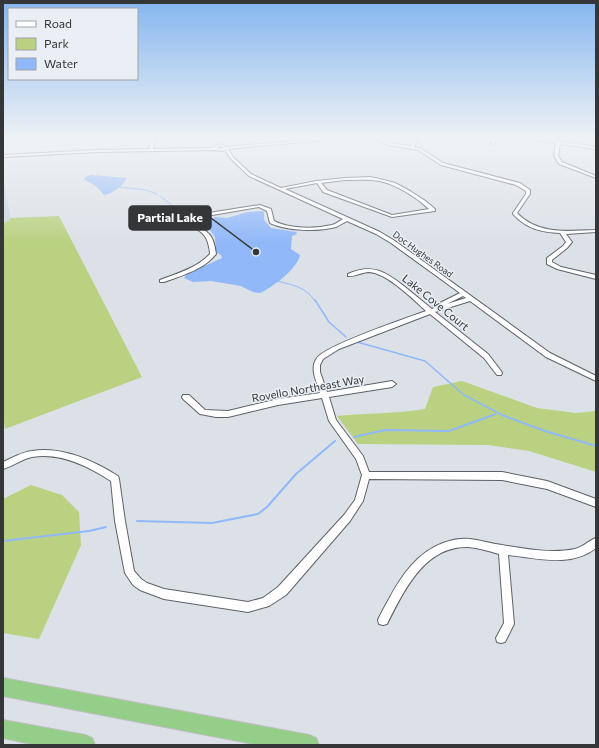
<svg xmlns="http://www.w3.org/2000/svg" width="599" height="748" viewBox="0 0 599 748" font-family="Commissioner,sans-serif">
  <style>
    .built { fill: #cad3df }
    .green { fill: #b9d181 }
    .water { fill: #91b8f9 }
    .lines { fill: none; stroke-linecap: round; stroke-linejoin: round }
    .stream-far2 { stroke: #91b8f9; stroke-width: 1 }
    .stream-far1 { stroke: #91b8f9; stroke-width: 1.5 }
    .stream { stroke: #91b8f9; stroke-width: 2 }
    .minor-casing { stroke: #5d6167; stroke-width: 2 }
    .highway-casing { stroke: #bebfbf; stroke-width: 2 }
    .minor { fill: #fff; fill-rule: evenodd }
    .highway { fill: #94ce89; fill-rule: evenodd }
    .labels { text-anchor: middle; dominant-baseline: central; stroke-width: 3; stroke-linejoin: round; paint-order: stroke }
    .far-street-label { font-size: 9px; fill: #343638; stroke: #eaeef5 }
    .street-label { font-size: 11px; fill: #343638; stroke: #eaeef5 }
    .leader { fill: none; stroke: #343638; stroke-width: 1.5 }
    .callout-dot { fill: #343638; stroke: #eaeef5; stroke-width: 1.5 }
    .callout { fill: #343638; stroke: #343638; stroke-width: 1.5 }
    .callout-label { font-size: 12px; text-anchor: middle; font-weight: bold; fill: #fff }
  </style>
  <rect width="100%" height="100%" fill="#dce1e8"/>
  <polygon class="built" points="3,177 11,220 3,223"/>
  <g class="green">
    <polygon points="59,216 142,377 5,429 3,414 3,223 10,220 10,218"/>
    <path d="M 462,381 L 537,408 L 576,413 L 596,411 L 596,472 L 529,451 L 488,445 L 358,444 L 337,416 C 367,413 396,414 425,409 L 433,387 Z"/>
    <polygon points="31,485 62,495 79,512 81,545 39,639 3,633 3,499"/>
  </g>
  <g class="water">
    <path d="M 91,175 L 127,178 C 123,185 113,194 104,195 C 99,188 93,183 84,180 L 85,177 Z"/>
    <path d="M 262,211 L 264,212 L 264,220 L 271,228 L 296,232 L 297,234 L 292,236 L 291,249 L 300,255 C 298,268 272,288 260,293 L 253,292 L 241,286 L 211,281 L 193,282 L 184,278 L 187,274 L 222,258 L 221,255 L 216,252 L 215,237 L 206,225 L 215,217 L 227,218 L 248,212 Z"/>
  </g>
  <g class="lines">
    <g class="stream-far2">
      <polyline points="119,187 146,190 157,194"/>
      <polyline points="160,196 186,216"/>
      <polyline points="191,218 208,224"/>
      <path d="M 277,281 C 293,285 306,287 315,301"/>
    </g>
    <g class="stream-far1">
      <polyline points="315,300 329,322 346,337"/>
      <polyline points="357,342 425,361 464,395 504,416"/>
      <polyline points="490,416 496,414"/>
    </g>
    <g class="stream">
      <polyline points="502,415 545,431 596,446"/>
      <polyline points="354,437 385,430 449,431 493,415"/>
      <polyline points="137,521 212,523 258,514 267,507 296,474 335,441"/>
      <polyline points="3,541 89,531 106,527"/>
    </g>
    <defs>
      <g id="minor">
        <path d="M 151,138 L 155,138 L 153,149 L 212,148 L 219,144 L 227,147 L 326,138 L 345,138 L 228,149 L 233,157 L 251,174 L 281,188 L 316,181 L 345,178 L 370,177 L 380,179 L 395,183 L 410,191 L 424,200 L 435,209 L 435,211 L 392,217 L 323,192 L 317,183 L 285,189 L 380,232 L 395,241 L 550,353 L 596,376 L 596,381 L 546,357 L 470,301 L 435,312 L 488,354 L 501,371 L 502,373 L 501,375 L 497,375 L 484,358 L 430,314 L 339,349 L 323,359 L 320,365 L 320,372 L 327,392 L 392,381 L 396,384 L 392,387 L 329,397 L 336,420 L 363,456 L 369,472 L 502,472 L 547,481 L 596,499 L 596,507 L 547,489 L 502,480 L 369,479 L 363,501 L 350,521 L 286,595 L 269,606 L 248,612 L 164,599 L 140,590 L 133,585 L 125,573 L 115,521 L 111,481 C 88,466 60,452 32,457 C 22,459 13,466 3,469 L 3,462 C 12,458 22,452 32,451 C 62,446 94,461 118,476 L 119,479 L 125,521 L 134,571 L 141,579 L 147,583 L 164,589 L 248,602 L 263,598 L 278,587 L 344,515 L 355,500 L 362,475 L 356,459 L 329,421 L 322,398 L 278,405 L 228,417 L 216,417 L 200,414 L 183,399 L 182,397 L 183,395 L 189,395 L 205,410 L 228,411 L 278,399 L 320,393 C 317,382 309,368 317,358 C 326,345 407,318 426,311 C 413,299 387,273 369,272 C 362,272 355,277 348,276 L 348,274 C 372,263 386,272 405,287 C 414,294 423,302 432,309 L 434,308 L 434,306 L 460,293 L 391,243 L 376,234 L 347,221 C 343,223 340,225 336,227 C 318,232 287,231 270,223 L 267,211 L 259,207 L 189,219 C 205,233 213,229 216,254 C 203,270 183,275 164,282 L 160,282 L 160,280 C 178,273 197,268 210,254 C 208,230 199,233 183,219 L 183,217 L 260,205 L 271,209 L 274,221 C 290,229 315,229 332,225 C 336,224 339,221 343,219 L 249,176 L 231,159 L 225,150 L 222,151 L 216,150 L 98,152 L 3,157 L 3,155 L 98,150 L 149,149 ZM 219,146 L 224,148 L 217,148 ZM 345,180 C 356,180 368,179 380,181 C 397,185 416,197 429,209 L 392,215 L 327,190 L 321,183 ZM 463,296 L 466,298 L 447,304 Z"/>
        <path d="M 373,138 L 379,138 L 390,143 L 410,146 L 416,138 L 418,138 L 414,147 L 420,148 L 443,163 L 520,183 L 530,190 L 530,194 L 517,213 C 538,235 568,231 596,230 L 596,232 L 566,234 L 572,242 L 567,248 L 552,260 L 552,262 L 561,267 L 596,275 L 596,279 L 557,269 L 547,264 L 547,258 L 563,246 L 566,242 L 560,233 C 541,232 527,229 513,214 L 513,213 L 526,194 L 526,191 L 516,185 L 441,165 L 418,150 L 388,145 Z"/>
        <polygon points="493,138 497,138 495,143 493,144 491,143"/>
        <polygon points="527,138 539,138 596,147 596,149 560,144 558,156 562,162 596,176 596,178 559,164 554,156 556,143"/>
        <path d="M 596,538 L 596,548 C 571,568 537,558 508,555 L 514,624 L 505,642 L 501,643 L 497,642 L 496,638 L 504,623 L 499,554 C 489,551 478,548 468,547 C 424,546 404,591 387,624 L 383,625 L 379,624 L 378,620 C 381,613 385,606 389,599 C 402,575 417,553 443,543 C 451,540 461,538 470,539 C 481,540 491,544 502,545 C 525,549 552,554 575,549 C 583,547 588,541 596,538 Z"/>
      </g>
      <g id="highway">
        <polygon points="3,678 309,735 316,738 319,745 259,745 3,696"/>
        <polygon points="3,720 85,735 92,738 95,745 36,745 3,738"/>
      </g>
    </defs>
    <use href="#minor" class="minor-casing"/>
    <use href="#highway" class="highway-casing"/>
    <use href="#minor" class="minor"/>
    <use href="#highway" class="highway"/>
  </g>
  <linearGradient id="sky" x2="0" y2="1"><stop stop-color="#85b6ef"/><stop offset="0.57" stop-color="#eff2f5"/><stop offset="1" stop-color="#eff2f5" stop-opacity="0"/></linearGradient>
  <rect width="599" height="243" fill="url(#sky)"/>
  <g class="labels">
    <g class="far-street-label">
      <text transform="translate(423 254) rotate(36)">Doc Hughes Road</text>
    </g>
    <g class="street-label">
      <text transform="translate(436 302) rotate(39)">Lake Cove Court</text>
      <text transform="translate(308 388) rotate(-10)">Rovello Northeast Way</text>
    </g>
  </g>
  <path class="leader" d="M256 252L211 218"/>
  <circle class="callout-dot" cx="256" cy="252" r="4"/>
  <rect class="callout" x="129" y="206" width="82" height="24" rx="4"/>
  <g class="callout-label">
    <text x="170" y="222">Partial Lake</text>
  </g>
  <rect width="599" height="748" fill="none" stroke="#343638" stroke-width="8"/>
  <rect x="8" y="8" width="130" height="72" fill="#eaeef5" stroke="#a1a4a9"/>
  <rect x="16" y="21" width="20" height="6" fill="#ffffff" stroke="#a1a4a9"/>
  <text x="44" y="28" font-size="12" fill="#343638">Road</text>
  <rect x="16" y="38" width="20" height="12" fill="#b9d181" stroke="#a1a4a9"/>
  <text x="44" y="48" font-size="12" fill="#343638">Park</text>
  <rect x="16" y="58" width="20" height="12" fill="#91b8f9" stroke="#a1a4a9"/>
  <text x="44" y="68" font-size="12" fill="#343638">Water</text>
</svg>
